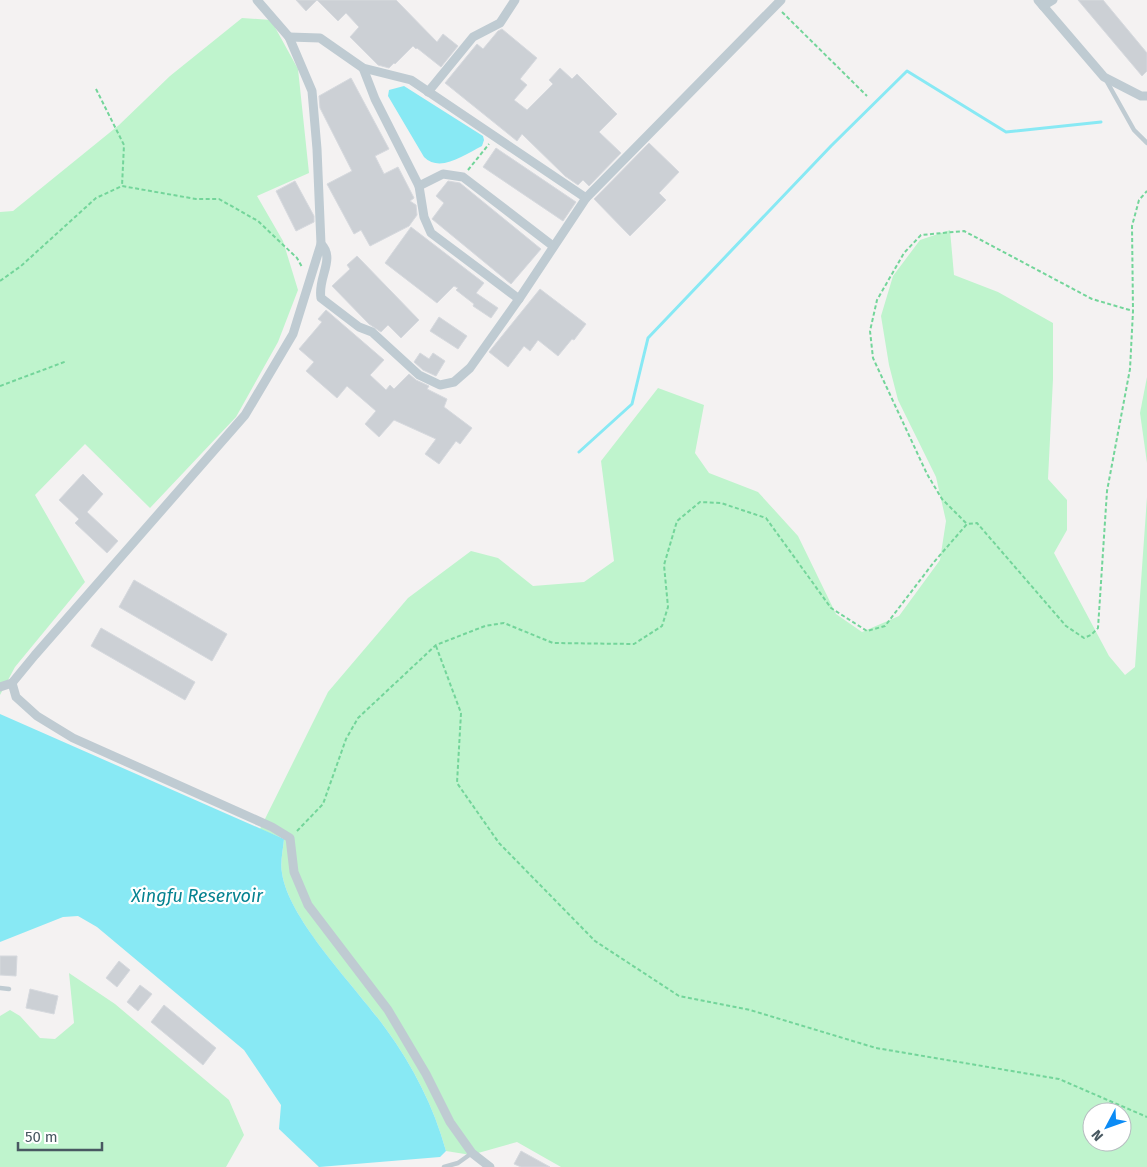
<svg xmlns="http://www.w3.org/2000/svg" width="1147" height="1167" viewBox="0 0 1147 1167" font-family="'Fira Sans',sans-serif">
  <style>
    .green { fill: #bff4cd; fill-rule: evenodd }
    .water { fill: #88e9f4 }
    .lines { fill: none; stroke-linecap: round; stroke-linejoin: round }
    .stream { stroke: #88e9f4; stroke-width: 3 }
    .building { fill: #ccd0d5; stroke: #d6d9de }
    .path { stroke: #73d59a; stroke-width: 2; stroke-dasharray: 4 2.5; stroke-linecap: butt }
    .lane { stroke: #bfcbd2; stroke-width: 4.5 }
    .street { stroke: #bfcbd2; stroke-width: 9 }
    .labels { text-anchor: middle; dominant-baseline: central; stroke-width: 4.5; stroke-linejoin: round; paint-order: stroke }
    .water-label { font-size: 18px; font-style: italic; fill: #058391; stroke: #fff }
  </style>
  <rect width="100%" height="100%" fill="#f4f2f2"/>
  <g class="green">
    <polygon points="242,18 271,20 298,69 309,173 257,196 283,241 298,290 278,342 236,417 150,508 85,444 35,495 85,582 15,667 0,695 0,212 13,211 119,125 170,76"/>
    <path d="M 950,230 L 954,275 L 998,292 L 1053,323 L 1053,379 L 1048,479 L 1067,500 L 1067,530 L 1054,553 L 1109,656 L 1125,675 L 1135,667 L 1147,497 L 1147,1167 L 561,1167 L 517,1142 L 471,1155 L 446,1151 C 434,1107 413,1066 386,1029 C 357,988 289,921 282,873 C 280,863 283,850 284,839 L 260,829 L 328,692 L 408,598 L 471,551 L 498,558 L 533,586 L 584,582 L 614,561 L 601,461 L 658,388 L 704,405 L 695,453 L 709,473 L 758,492 L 798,536 L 836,614 L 862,632 L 899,616 L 940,560 L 946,521 L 936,477 L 898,400 L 889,365 L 881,316 L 893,276 L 920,240 ZM 1092,1112 L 1122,1112 L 1122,1142 L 1092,1142 Z"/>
    <polygon points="1147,377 1147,463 1140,413"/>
    <polygon points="69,973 115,1004 229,1100 244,1135 226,1167 0,1167 0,1016 10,1010 20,1016 40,1038 55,1039 74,1023"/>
  </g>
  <g class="water">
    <path d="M 404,86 L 483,136 L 484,140 L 482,146 C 464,155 440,173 424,157 L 388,96 L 389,90 Z"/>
    <path d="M 0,714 L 284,839 C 283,850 280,863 282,873 C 289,921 358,989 386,1029 C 413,1066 434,1107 446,1151 L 440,1157 L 319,1167 L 279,1129 L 281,1105 L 244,1050 L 97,927 L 78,916 L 63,917 L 0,942 Z"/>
  </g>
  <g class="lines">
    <polyline class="stream" points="579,452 632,404 648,338 831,146 907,71 1006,132 1101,122"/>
  </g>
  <g class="building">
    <polygon points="296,0 396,0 437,42 443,34 458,46 441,67 417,48 416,49 413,46 395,64 394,63 389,68 378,65 350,37 359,27 346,13 338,21 317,0 306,11"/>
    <polygon points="1078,0 1103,0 1147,53 1147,71 1142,76"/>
    <polygon points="502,29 537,58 520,79 527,85 514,100 527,110 553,84 549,80 560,68 572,79 577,74 617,114 599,132 621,153 589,186 583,180 578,185 565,176 522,134 517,141 445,83 477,44 483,49 498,31"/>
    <polygon points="351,78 389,149 375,156 384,174 398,167 414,198 410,201 416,205 417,215 409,226 370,246 361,230 354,234 327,184 352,171 320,108 319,96"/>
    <polygon points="649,143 679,172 659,193 666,200 630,236 594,199"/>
    <polygon points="496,148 576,202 563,221 483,167"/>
    <polygon points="295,181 314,216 314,222 296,231 276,191"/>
    <polygon points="448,181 460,183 541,249 511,284 432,219 444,203 436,196"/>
    <polygon points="411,227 484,283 476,293 498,308 491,318 473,306 474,304 456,290 458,288 454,286 437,303 385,263"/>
    <polygon points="357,256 419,320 401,338 388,325 381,332 369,324 332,286 350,269 347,265"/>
    <polygon points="540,289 586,324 574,340 572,339 558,356 538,340 530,351 524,346 508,367 489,352"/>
    <polygon points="326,310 384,360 370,375 386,390 390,385 394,389 409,374 416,380 429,386 427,389 447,399 444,407 472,428 460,444 456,441 439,464 425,454 436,439 394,420 379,437 365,424 376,411 347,386 337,398 306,371 314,362 299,349 322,322 318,319"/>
    <polygon points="439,317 467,336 458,349 430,331"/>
    <polygon points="420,353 429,359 433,353 445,361 436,376 423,370 414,362"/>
    <polygon points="83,474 103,494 87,512 118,541 107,553 75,523 79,519 59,500"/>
    <polygon points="134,580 227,634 212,661 119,607"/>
    <polygon points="101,628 195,682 185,700 91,646"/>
    <polygon points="0,956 17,956 16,976 0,975"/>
    <polygon points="119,961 130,970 117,987 106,978"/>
    <polygon points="140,985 152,994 138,1011 127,1002"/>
    <polygon points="30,989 58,996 54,1014 26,1008"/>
    <polygon points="164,1005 216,1048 203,1065 151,1022"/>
    <polygon points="521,1151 550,1167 521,1167 514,1164"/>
  </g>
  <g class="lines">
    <g class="path">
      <polyline points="782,12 867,96"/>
      <polyline points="96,89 124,145 122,186"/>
      <polyline points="468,170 489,144"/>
      <polyline points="0,281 21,266 96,198 122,186 196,199 219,199 258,221 297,258 302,267"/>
      <polyline points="0,386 67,361"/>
      <polyline points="966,523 942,499 927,474 873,358 870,331 877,300 904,253 921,235 964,231 1092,299 1133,311"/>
      <polyline points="436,646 461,713 457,783 499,843 595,941 679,996 750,1010 876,1048 1059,1079 1147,1117"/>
      <polyline points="297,831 323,804 346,739 358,718 436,645 485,626 504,623 553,643 634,644 662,626 668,607 664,565 677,521 700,502 721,503 766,518 831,608 867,631 885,626 934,562 967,524 977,523 1066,626 1084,638 1091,635 1098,628 1107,491 1130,369 1133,311 1132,226 1139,200 1147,191"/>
    </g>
    <g class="lane">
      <polyline points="1106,80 1134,130 1147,143"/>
      <polyline points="0,988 9,989"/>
      <polyline points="444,1167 458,1163 472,1153"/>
    </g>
    <g class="street">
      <polyline points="257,0 289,37 312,91 317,149 321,244 293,334 245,415 35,655 12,683 16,697 37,716 73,738 272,827 290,838 294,872 308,905 388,1010 426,1074 450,1122 472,1153 490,1167"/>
      <polyline points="1038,0 1104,77 1141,96 1147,96"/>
      <polyline points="1043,6 1053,0"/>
      <path d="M 289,37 L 320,38 L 363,68 L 411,80 L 586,198 L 519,299 L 470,368 L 454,382 L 440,385 L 419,375 L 372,332 L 359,327 L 321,298 C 317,278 336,259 321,244"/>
      <polyline points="363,68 375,99 419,186 424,217 431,233 519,299"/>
      <polyline points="428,92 473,37 500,23 515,0"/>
      <polyline points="419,186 443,174 463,177 553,246"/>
      <polyline points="586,198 781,0"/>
      <polyline points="0,687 12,683"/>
    </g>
  </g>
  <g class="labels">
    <g class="water-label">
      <text x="197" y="896">Xingfu Reservoir</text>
    </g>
  </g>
  <g transform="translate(1107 1127) rotate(229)"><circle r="24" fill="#ffffff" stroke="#b6bcc0"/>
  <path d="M0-4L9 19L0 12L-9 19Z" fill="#0b8bf5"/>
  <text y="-8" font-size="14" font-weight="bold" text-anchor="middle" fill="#485861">N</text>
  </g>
  <path d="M18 1142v8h84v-8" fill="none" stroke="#485861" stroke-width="2.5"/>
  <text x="25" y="1142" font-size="15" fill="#485861" stroke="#ffffff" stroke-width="4" paint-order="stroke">50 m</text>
</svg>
